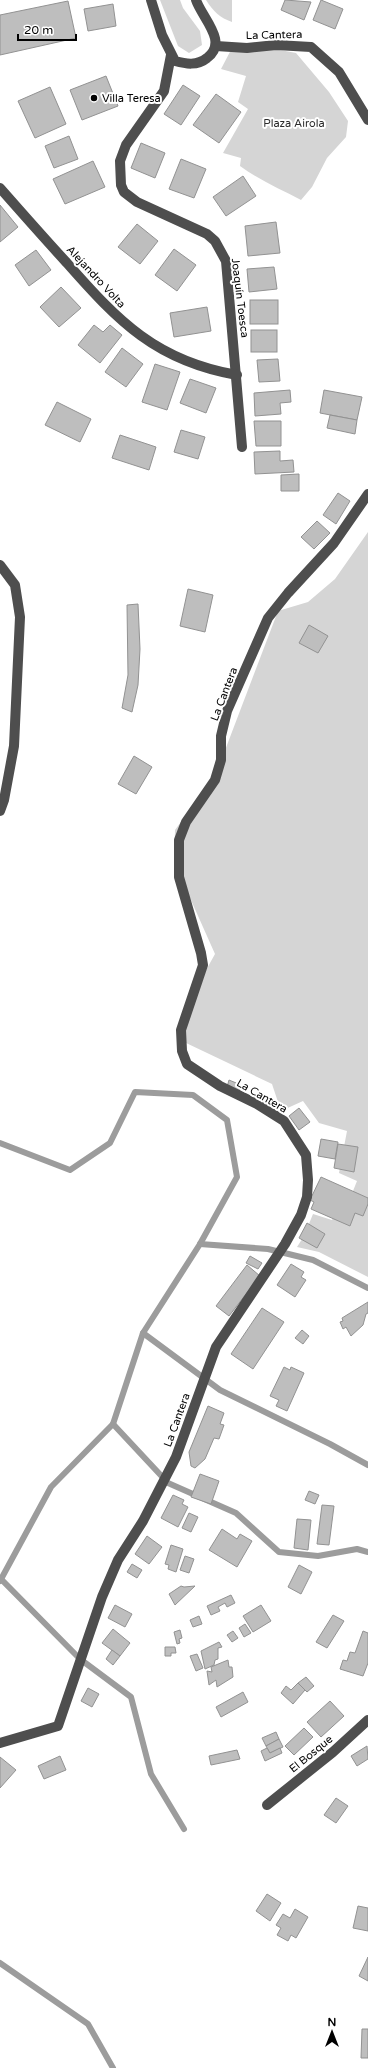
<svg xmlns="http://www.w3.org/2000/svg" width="368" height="2068" viewBox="0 0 368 2068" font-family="'Varela Round',sans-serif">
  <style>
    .green { fill: #d5d5d5 }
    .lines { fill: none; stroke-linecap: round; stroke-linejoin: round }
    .stream { stroke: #9c9c9c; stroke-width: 6 }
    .building { fill: #bebebe; stroke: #929292 }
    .minor { stroke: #4e4e4e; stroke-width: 10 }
    .poi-dot { fill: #000; stroke: #fff; stroke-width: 1.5 }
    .labels { text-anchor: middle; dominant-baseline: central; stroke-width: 4; stroke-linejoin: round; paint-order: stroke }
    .street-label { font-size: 11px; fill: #000; stroke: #fff }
    .poi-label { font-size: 11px; fill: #000; stroke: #fff; text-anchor: start }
    .park-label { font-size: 11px; fill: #2c2c2c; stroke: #fff }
  </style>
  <rect width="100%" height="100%" fill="#fff"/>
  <g class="green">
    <polygon points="160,0 180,0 183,8 200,31 202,45 189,53 178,46"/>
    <path d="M 206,0 L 232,0 L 232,22 C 220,18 213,11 206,0 Z"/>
    <path d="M 232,48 L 280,50 L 296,53 L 329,92 L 348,121 L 346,137 L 327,158 L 312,187 L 301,200 C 280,189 259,180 240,166 L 241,158 L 223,153 L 248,109 L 238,102 L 246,76 L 221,69 Z"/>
    <polygon points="368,532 368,1277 319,1252 297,1247 304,1236 313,1214 332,1220 336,1211 345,1211 357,1181 339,1173 347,1131 319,1123 303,1101 281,1111 272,1084 184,1042 190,999 215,954 174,862 175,830 216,774 278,611 308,602 335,579"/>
  </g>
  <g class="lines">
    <g class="stream">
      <polyline points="0,1143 70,1170 110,1143 135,1092 193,1095 227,1120 237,1177 200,1244 143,1333 113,1424 51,1487 0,1581"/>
      <polyline points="200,1244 268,1249 313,1260 368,1288"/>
      <polyline points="143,1333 220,1390 330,1444 368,1465"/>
      <polyline points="113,1424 168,1483 236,1513 279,1552 318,1556 357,1549 368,1552"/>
      <polyline points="1,1579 80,1659 131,1697 151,1774 184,1829"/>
      <polyline points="0,1963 88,2024 113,2068"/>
    </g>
  </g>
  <g class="building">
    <polygon points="285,0 311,2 304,20 281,10"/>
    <polygon points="321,0 343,9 335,29 313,20"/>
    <polygon points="68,1 76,38 0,55 0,15"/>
    <polygon points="113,4 116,26 88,31 84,9"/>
    <polygon points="106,76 118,106 82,120 70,90"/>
    <polygon points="183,85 200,96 181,125 164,114"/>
    <polygon points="50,87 66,124 35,138 18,101"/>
    <polygon points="216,94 241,112 219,143 193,125"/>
    <polygon points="69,136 78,159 54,168 45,146"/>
    <polygon points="141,143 165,153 155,178 131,168"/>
    <polygon points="181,159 206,169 194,198 169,189"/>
    <polygon points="93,161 105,187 65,204 53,179"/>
    <polygon points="243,176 256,196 226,216 213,197"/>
    <polygon points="0,205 18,227 0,242"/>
    <polygon points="276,222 280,253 248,256 245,226"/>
    <polygon points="137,224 158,241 140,264 118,247"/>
    <polygon points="174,249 196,265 177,291 155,275"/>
    <polygon points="36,250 51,270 29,286 15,265"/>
    <polygon points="274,267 277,289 249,292 247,269"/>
    <polygon points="61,287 81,308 59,327 40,307"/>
    <rect x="250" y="300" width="28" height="24"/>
    <polygon points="207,307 211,331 174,337 170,313"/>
    <polygon points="94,325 103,332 110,325 122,335 100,363 78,345"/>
    <rect x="251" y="330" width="26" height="22"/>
    <polygon points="122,348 143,364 126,387 105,372"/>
    <polygon points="278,359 280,381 259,382 257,360"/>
    <polygon points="155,364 180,372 167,410 142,402"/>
    <polygon points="190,379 216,388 206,413 180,403"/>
    <polygon points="290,390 291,402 280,403 281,414 255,416 254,393"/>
    <polygon points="324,390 362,397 357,420 320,413"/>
    <polygon points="57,402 91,419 80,442 45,425"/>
    <polygon points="330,415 357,420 355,434 327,428"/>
    <polygon points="254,421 281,421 281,446 256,446"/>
    <polygon points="181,430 205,437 198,459 174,452"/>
    <polygon points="120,435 156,447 149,470 112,458"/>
    <polygon points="280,451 280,461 293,460 294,472 255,474 254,452"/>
    <polygon points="299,474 299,491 281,491 281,475"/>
    <polygon points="338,493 350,501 336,524 323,515"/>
    <polygon points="317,521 330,533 314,549 301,537"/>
    <polygon points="188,589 213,595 205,632 180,626"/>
    <polygon points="138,604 140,649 138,685 132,712 122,708 128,675 127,605"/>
    <polygon points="309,625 328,636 318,653 299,643"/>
    <polygon points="134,756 152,767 136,794 118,784"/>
    <polygon points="229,1080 241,1085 239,1091 227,1087"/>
    <polygon points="299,1108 310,1122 299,1130 289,1116"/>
    <polygon points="321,1139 338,1142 335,1159 318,1156"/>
    <polygon points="338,1144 358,1147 354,1172 334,1168"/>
    <polygon points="321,1177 368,1198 368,1204 363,1216 355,1213 350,1226 311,1209 314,1202 310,1200"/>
    <polygon points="307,1223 325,1234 317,1248 299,1238"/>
    <polygon points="250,1256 262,1263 258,1269 246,1263"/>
    <polygon points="291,1264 304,1272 301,1277 306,1280 295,1297 277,1285"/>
    <polygon points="247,1265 260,1276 229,1316 216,1306"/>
    <polygon points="368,1302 368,1313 366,1314 363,1325 351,1336 346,1327 343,1329 340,1322 343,1321 342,1318"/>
    <polygon points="262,1308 284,1322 253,1369 231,1354"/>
    <polygon points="302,1330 309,1336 303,1344 295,1338"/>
    <polygon points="284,1367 290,1370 291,1367 304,1373 287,1411 276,1406 279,1400 270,1396"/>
    <polygon points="208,1406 224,1413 220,1424 224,1425 219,1439 214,1438 205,1459 195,1468 191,1466 189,1452"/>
    <polygon points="200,1474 219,1481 211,1504 191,1497"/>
    <polygon points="309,1491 319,1495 315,1504 305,1500"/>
    <polygon points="173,1495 184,1500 182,1504 188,1507 178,1527 161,1518"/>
    <polygon points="322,1505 334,1506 329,1545 317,1544"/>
    <polygon points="189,1513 198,1517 191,1532 182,1528"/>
    <polygon points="297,1519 311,1520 308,1550 294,1548"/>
    <polygon points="222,1529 237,1539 240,1534 252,1541 237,1567 209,1550"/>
    <polygon points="147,1536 162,1547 149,1564 135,1554"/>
    <polygon points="171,1545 183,1549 176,1572 168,1569 169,1565 165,1564"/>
    <polygon points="185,1556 194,1559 189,1573 180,1570"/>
    <polygon points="132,1564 142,1570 137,1578 127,1572"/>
    <polygon points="299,1565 312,1572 301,1594 288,1587"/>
    <polygon points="181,1586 184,1587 195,1586 175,1605 169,1594"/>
    <polygon points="231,1595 235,1603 227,1607 225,1603 218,1607 220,1611 211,1615 207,1606"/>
    <polygon points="115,1605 132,1614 125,1627 108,1618"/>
    <polygon points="261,1605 271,1621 253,1632 243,1616"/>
    <polygon points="333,1615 344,1621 327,1648 316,1642"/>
    <polygon points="199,1616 202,1624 193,1627 190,1620"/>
    <polygon points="245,1624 251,1633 244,1637 239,1628"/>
    <polygon points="113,1629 130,1643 120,1656 102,1643"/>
    <polygon points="180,1630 182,1638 179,1639 180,1643 177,1644 174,1632"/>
    <polygon points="233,1631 238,1638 232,1642 227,1635"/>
    <polygon points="363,1631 368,1633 368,1663 363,1676 340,1669 343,1660 347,1661 350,1652 355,1653"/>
    <polygon points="219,1642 222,1647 218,1648 218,1659 215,1660 214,1665 205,1669 201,1651"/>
    <polygon points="165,1647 175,1647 176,1653 171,1653 171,1656 165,1656"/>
    <polygon points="112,1650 120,1656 113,1665 106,1659"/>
    <polygon points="197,1654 203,1668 196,1671 190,1656"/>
    <polygon points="228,1660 229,1667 232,1667 233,1677 217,1687 216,1680 209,1685 207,1671 212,1672 211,1667"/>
    <polygon points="306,1677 314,1686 307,1692 298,1683"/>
    <polygon points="298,1683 305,1690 293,1704 281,1693 286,1686 291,1690"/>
    <polygon points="88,1688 99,1694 92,1707 81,1701"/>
    <polygon points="243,1692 248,1702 221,1717 216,1707"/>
    <polygon points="330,1701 344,1716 321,1737 307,1722"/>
    <polygon points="304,1728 313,1737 294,1755 285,1746"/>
    <polygon points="276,1732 279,1739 266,1746 262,1738"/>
    <polygon points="279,1739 283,1747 270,1753 266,1746"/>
    <polygon points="367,1746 368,1759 357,1766 351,1756"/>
    <polygon points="267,1748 270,1753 280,1748 282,1753 265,1761 261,1751"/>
    <polygon points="237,1750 240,1759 211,1765 209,1756"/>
    <polygon points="60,1756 66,1770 44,1779 38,1766"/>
    <polygon points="0,1757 16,1770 0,1788"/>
    <polygon points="336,1798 348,1806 336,1823 324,1815"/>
    <polygon points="267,1894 281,1903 270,1921 256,1911"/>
    <polygon points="358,1906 368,1908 368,1931 353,1928"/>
    <polygon points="295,1909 308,1917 296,1938 291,1935 288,1941 277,1935 281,1928 276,1925 283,1914 290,1918"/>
    <polygon points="368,1957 368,1981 359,1976"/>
    <polygon points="362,2029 368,2029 368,2058 361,2058"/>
  </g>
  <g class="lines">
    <g class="minor">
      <path d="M 151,0 L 162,35 L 175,61 C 186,64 197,66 207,58 C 229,42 202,18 196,0"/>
      <polyline points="216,46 247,48 276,45 311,47 339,72 368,120"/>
      <polyline points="171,55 164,91 126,145 120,161 121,185 124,192 137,202 207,234 215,241 226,261 242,447"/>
      <path d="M 0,188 C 22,213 44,238 67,263 C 118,321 156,361 237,375"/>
      <polyline points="0,565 15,585 20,617 14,746 4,800 0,811"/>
      <polyline points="0,1743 58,1726 102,1597 118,1560 143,1521 176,1457 216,1347 285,1244 301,1215 307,1197 308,1180 306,1155 284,1121 257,1104 220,1086 187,1064 182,1051 181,1030 203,965 201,953 179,877 179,840 186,822 215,780 221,760 221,736 227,711 268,618 288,593 334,543 368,494"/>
      <polyline points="267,1805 333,1752 368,1720"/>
    </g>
  </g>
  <circle class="poi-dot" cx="94" cy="98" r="4"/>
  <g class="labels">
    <g class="street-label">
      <text transform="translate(274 35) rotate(-1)">La Cantera</text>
      <text transform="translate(96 277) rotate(47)">Alejandro Volta</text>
      <text transform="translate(240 298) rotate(83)">Joaquín Toesca</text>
      <text transform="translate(224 694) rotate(-69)">La Cantera</text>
      <text transform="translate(262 1096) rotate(30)">La Cantera</text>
      <text transform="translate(177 1420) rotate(-70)">La Cantera</text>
      <text transform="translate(311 1754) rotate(-39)">El Bosque</text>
    </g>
    <g class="poi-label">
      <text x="102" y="98">Villa Teresa</text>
    </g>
    <g class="park-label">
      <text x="294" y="123">Plaza Airola</text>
    </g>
  </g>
  <g transform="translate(332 2032)" stroke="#ffffff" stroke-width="3" paint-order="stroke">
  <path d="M0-3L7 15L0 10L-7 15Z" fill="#000000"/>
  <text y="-6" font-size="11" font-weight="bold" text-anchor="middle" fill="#000000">N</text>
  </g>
  <path d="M18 34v6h58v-6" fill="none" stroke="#000000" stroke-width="2"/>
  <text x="24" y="34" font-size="12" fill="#000000" stroke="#ffffff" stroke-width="3" paint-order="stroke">20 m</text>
</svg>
